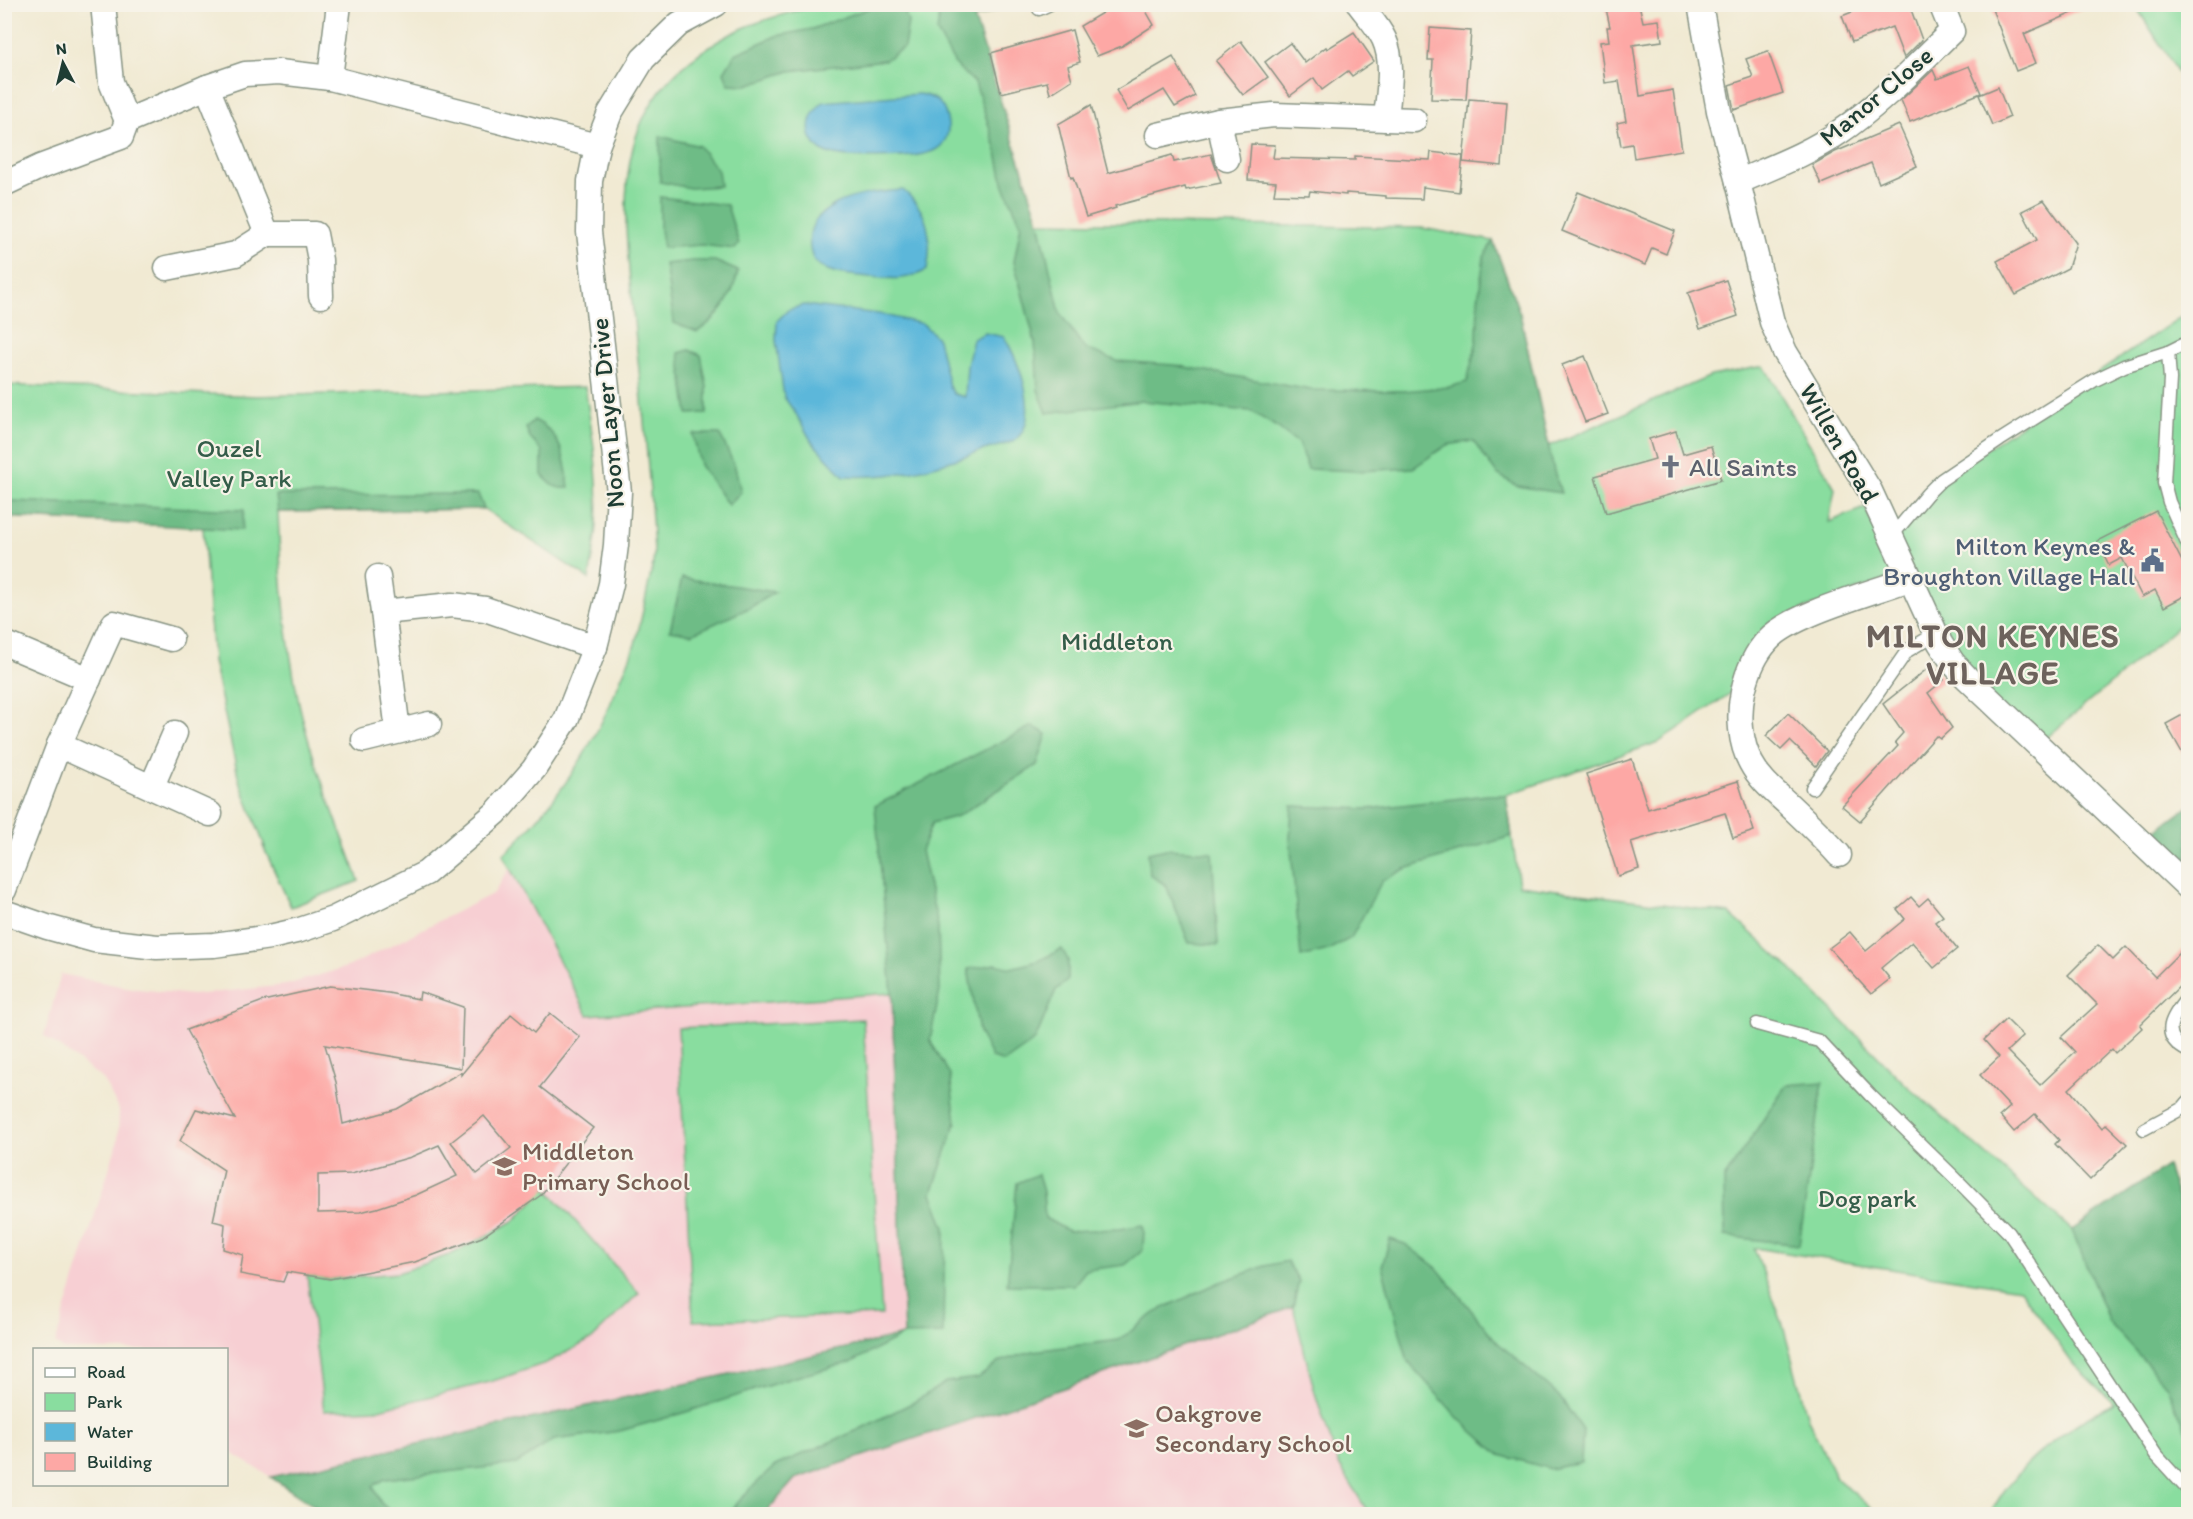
<svg xmlns="http://www.w3.org/2000/svg" width="2193" height="1519" viewBox="0 0 2193 1519" font-family="Itim,sans-serif">
  <style>
    .built { fill: #f7cfd3 }
    .green { fill: #89dd9f; stroke: #548d6a; stroke-width: 1.5 }
    .forest { fill: #6ebc86; stroke: #467c5d; stroke-width: 1.5 }
    .water { fill: #5cb7da; stroke: #3e7a87; stroke-width: 1.5 }
    .building { fill: #fda8a5; fill-rule: evenodd }
    .lines { fill: none; stroke-linecap: round; stroke-linejoin: round }
    .service-casing { stroke: #889484; stroke-width: 15 }
    .minor-casing { stroke: #889484; stroke-width: 27 }
    .service { stroke: #fff; stroke-width: 12 }
    .minor { stroke: #fff; stroke-width: 24 }
    .labels { text-anchor: middle; dominant-baseline: central; stroke-width: 4.5; stroke-linejoin: round; paint-order: stroke }
    .street-label { font-size: 26px; fill: #1f3d34; stroke: #f7f3e8 }
    .park-label { font-size: 26px; fill: #345d49; stroke: #f7f3e8 }
    .worship-label { font-size: 26px; fill: #5b616d; stroke: #f7f3e8; text-anchor: start }
    .service-label { font-size: 26px; fill: #4e5e75; stroke: #f7f3e8; text-anchor: end }
    .education-label { font-size: 26px; fill: #785e54; stroke: #f7f3e8; text-anchor: start }
    .district-label { font-size: 32px; font-weight: bold; letter-spacing: 1.5px; fill: #6d625c; stroke: #f7f3e8 }
  </style>
  <rect width="100%" height="100%" fill="#f7f3e8"/>
  <filter id="ink" filterUnits="userSpaceOnUse"><feTurbulence type="fractalNoise" baseFrequency=".0167" numOctaves="2"/><feDisplacementMap in="SourceGraphic" scale="12" xChannelSelector="R" yChannelSelector="G"/><feConvolveMatrix kernelMatrix="1 2 1 2 8 2 1 2 1" color-interpolation-filters="sRGB"/></filter>
  <filter id="wash" filterUnits="userSpaceOnUse"><feTurbulence type="fractalNoise" baseFrequency=".008" numOctaves="4" result="noise"/><feDisplacementMap in="SourceGraphic" scale="24" xChannelSelector="R" yChannelSelector="G"/><feGaussianBlur stdDeviation="1.35" result="paint"/><feColorMatrix in="noise" values="0 0 0 0 0 0 0 0 0 0 0 0 0 0 0 0 0 1.4 0 .05"/><feComposite in="paint" operator="in"/></filter>
  <g filter="url(#wash)">
    <rect width="100%" height="100%" fill="#f1ead3"/>
    <g class="built">
      <polygon points="510,868 588,1015 892,993 904,1335 271,1477 227,1450 226,1350 64,1350 55,1344 118,1140 119,1110 103,1079 44,1036 61,974 130,988 192,995 286,985 350,966 494,893"/>
      <polygon points="1293,1307 1315,1393 1338,1463 1369,1514 764,1514 795,1479 1058,1390"/>
    </g>
    <g class="green">
      <path d="M 819,5 L 1012,5 L 974,18 L 1039,222 L 1422,228 L 1493,241 L 1520,314 L 1549,446 L 1711,376 L 1764,366 L 1835,488 L 1829,522 L 1865,508 L 1897,576 L 1801,610 L 1738,688 L 1659,742 L 1506,795 L 1519,885 L 1729,913 L 1792,970 L 1904,1083 L 2072,1230 L 2167,1166 L 2188,1230 L 2188,1514 L 1990,1514 C 1995,1505 2001,1495 2007,1487 C 2035,1452 2075,1423 2114,1403 L 2073,1364 L 2020,1289 L 1754,1248 L 1782,1322 L 1808,1419 L 1836,1478 L 1879,1514 L 1369,1514 L 1338,1463 L 1315,1393 L 1293,1307 L 1058,1390 L 795,1479 L 764,1514 L 326,1514 L 271,1477 L 904,1335 L 892,993 L 588,1015 L 503,855 C 556,805 595,746 621,678 C 626,667 631,656 635,644 C 642,618 647,591 653,564 L 654,552 C 650,474 642,398 634,321 C 621,193 606,94 741,29 C 765,18 794,12 819,5 Z"/>
      <polygon points="2135,5 2188,5 2188,88"/>
      <polygon points="2188,312 2188,618 2038,745 1945,650 1891,537 1946,476"/>
      <path d="M 4,385 L 256,396 L 585,387 C 592,432 600,478 597,524 C 596,543 592,561 589,579 L 484,509 L 278,512 C 280,575 286,641 299,703 C 312,764 338,823 359,881 L 291,907 L 263,846 L 265,847 L 239,780 L 213,661 L 203,527 L 5,517 Z"/>
      <polygon points="863,1019 882,1315 693,1321 678,1028"/>
      <polygon points="546,1188 639,1293 592,1339 546,1363 490,1382 379,1409 324,1411 307,1275 330,1279 398,1273 452,1254 514,1221"/>
    </g>
    <g class="forest">
      <polygon points="880,4 893,5 903,7 908,22 904,47 885,60 790,71 747,85 729,84 724,72 735,54 776,36 812,29"/>
      <polygon points="941,5 962,5 974,17 1039,222 1060,313 1084,348 1117,361 1174,365 1311,390 1403,391 1449,387 1467,382 1477,340 1478,301 1484,257 1493,241 1520,314 1554,471 1561,493 1517,486 1497,474 1473,441 1447,445 1413,468 1359,471 1308,469 1298,443 1277,427 1251,411 1142,401 1047,413 1038,390 1035,342 1014,262 1021,224 1004,186 996,148 975,83 956,66 937,32"/>
      <polygon points="660,136 699,146 718,171 720,186 690,188 660,182"/>
      <polygon points="660,197 727,205 739,244 735,249 701,245 663,248 660,230"/>
      <path d="M 693,261 L 715,261 L 738,271 C 733,297 720,317 697,332 L 674,323 L 665,264 Z"/>
      <polygon points="689,350 701,355 707,387 707,413 688,414 679,353"/>
      <path d="M 534,420 C 561,432 566,461 569,488 C 555,490 551,484 542,475 L 542,451 L 530,438 L 526,428 Z"/>
      <polygon points="693,434 720,434 735,467 741,492 728,505 700,465"/>
      <polygon points="478,494 484,509 278,512 276,495"/>
      <polygon points="4,501 11,501 244,510 242,530 5,517"/>
      <polygon points="682,578 775,592 751,607 692,634 670,630"/>
      <polygon points="1032,726 1047,734 1037,765 958,816 932,823 921,851 938,926 940,991 930,1040 950,1075 956,1122 932,1193 945,1228 943,1334 904,1335 852,1362 792,1378 680,1414 620,1431 554,1440 516,1464 385,1479 373,1486 381,1503 394,1514 326,1514 271,1477 904,1335 892,993 875,806"/>
      <polygon points="1487,795 1506,795 1512,836 1405,869 1382,881 1351,938 1328,950 1301,957 1290,839 1292,806 1368,809"/>
      <polygon points="2188,807 2188,880 2146,838"/>
      <polygon points="1166,849 1212,852 1218,945 1189,943 1166,885 1150,875 1148,853"/>
      <polygon points="1062,949 1068,960 1068,980 1056,990 1035,1040 1004,1062 992,1058 979,1032 968,969 996,964 1011,968 1038,961"/>
      <polygon points="1823,1082 1799,1245 1725,1236 1724,1179 1786,1085"/>
      <polygon points="2167,1166 2188,1230 2188,1434 2166,1385 2109,1322 2072,1230"/>
      <polygon points="1038,1174 1043,1192 1045,1218 1068,1231 1119,1229 1142,1225 1144,1229 1143,1250 1125,1265 1086,1270 1074,1285 1007,1285 1017,1183"/>
      <polygon points="1390,1239 1405,1244 1437,1268 1497,1342 1559,1396 1583,1430 1581,1462 1551,1469 1500,1455 1460,1420 1408,1362 1382,1266"/>
      <polygon points="1287,1261 1299,1281 1293,1307 1058,1390 795,1479 764,1514 728,1514 747,1492 775,1466 858,1430 914,1402 946,1382 978,1378 999,1362 1033,1351 1119,1340 1159,1310 1218,1283 1265,1266"/>
    </g>
    <g class="water">
      <path d="M 919,94 C 935,97 943,101 947,119 C 950,130 947,144 935,150 C 916,160 843,160 824,152 C 818,150 812,141 810,135 C 807,120 813,112 823,102 Z"/>
      <path d="M 903,190 C 929,211 933,238 927,270 C 906,281 892,279 869,277 C 853,275 834,275 820,266 C 813,261 811,256 810,247 C 807,226 818,214 836,204 C 855,194 882,192 903,190 Z"/>
      <path d="M 804,305 L 879,314 L 923,324 L 938,339 L 949,386 L 954,394 L 965,397 L 967,366 L 973,339 L 985,333 L 1004,337 C 1019,360 1042,419 1015,440 C 1007,445 992,447 984,450 C 936,467 895,479 844,476 L 812,442 L 796,414 L 784,397 L 776,340 L 777,321 L 788,310 Z"/>
    </g>
    <g id="blocks">
      <g class="building">
        <polygon points="1117,4 1142,4 1154,25 1122,46 1097,56 1080,26"/>
        <polygon points="1605,4 1639,4 1643,22 1659,20 1662,41 1633,45 1640,96 1673,90 1682,150 1634,158 1632,144 1621,146 1617,123 1626,121 1619,81 1605,83 1600,42 1609,41 1607,27 1610,27"/>
        <polygon points="1872,4 1909,4 1922,40 1904,58 1892,27 1852,42 1842,16"/>
        <polygon points="1990,4 2093,4 2024,34 2036,63 2016,71"/>
        <polygon points="1430,28 1471,31 1466,100 1431,99 1433,60 1428,60"/>
        <polygon points="1072,30 1080,62 1068,66 1072,80 1050,94 1047,82 1001,93 991,53"/>
        <polygon points="1354,32 1374,61 1352,76 1348,71 1322,90 1314,78 1290,96 1265,62 1290,43 1305,63 1326,47 1327,49"/>
        <polygon points="1241,41 1268,77 1243,95 1216,61"/>
        <polygon points="1768,51 1783,93 1734,110 1729,85 1753,77 1746,59"/>
        <polygon points="1173,57 1195,96 1175,107 1164,90 1128,111 1116,90"/>
        <polygon points="1969,66 1981,93 1910,122 1901,100 1933,70 1937,79"/>
        <polygon points="1998,87 2010,117 1992,125 1979,95"/>
        <polygon points="1469,99 1507,102 1502,166 1463,162"/>
        <polygon points="1091,105 1108,173 1172,155 1174,162 1211,154 1221,183 1186,190 1185,187 1115,206 1116,208 1086,217 1073,177 1071,178 1058,124"/>
        <polygon points="1899,125 1917,166 1879,183 1871,163 1821,184 1812,165 1835,152"/>
        <polygon points="1251,144 1275,145 1273,158 1355,160 1355,156 1430,160 1431,152 1463,156 1459,192 1423,187 1422,199 1386,198 1386,196 1346,193 1346,195 1310,191 1309,195 1274,194 1276,182 1248,180"/>
        <polygon points="1578,192 1675,231 1666,254 1652,248 1645,265 1562,231"/>
        <polygon points="2044,200 2076,243 2068,268 2016,295 1997,261 2037,240 2022,211"/>
        <polygon points="1726,280 1738,316 1700,329 1688,293"/>
        <polygon points="1585,356 1608,414 1585,422 1562,365"/>
        <polygon points="1676,431 1683,454 1711,446 1721,480 1606,513 1595,476 1655,459 1649,439"/>
        <polygon points="2156,511 2188,573 2188,594 2164,607 2155,590 2142,597 2122,558 2109,565 2097,541"/>
        <polygon points="1932,665 1944,680 1928,693 1952,728 1940,739 1936,736 1860,821 1842,806 1898,746 1895,742 1903,733 1883,704"/>
        <polygon points="2188,712 2188,763 2166,724"/>
        <polygon points="1788,713 1827,751 1816,766 1790,741 1781,750 1766,736"/>
        <polygon points="1632,759 1648,809 1738,781 1754,831 1733,838 1725,813 1631,842 1639,869 1618,876 1586,774"/>
        <polygon points="1911,897 1919,906 1928,898 1943,916 1935,922 1957,949 1934,968 1912,942 1881,968 1890,979 1871,994 1829,948 1850,932 1866,951 1905,919 1897,909"/>
        <polygon points="2188,944 2188,978 2140,1025 2142,1028 2115,1053 2112,1049 2069,1089 2102,1128 2106,1124 2127,1144 2090,1180 2055,1144 2059,1140 2035,1114 2014,1132 2000,1116 2010,1107 1980,1075 1999,1057 1984,1040 2006,1019 2023,1036 2007,1051 2040,1085 2075,1052 2061,1037 2097,1004 2068,975 2098,945 2113,960 2126,947 2155,977"/>
        <path d="M 330,986 L 388,993 L 419,999 L 420,992 L 463,1007 L 461,1068 L 325,1045 L 336,1082 L 343,1124 L 397,1109 L 461,1072 L 461,1075 L 511,1014 L 534,1033 L 550,1013 L 580,1037 L 540,1087 L 593,1128 L 541,1195 L 482,1237 L 415,1262 L 330,1279 L 287,1272 L 283,1282 L 240,1274 L 243,1255 L 223,1249 L 225,1224 L 213,1221 L 224,1170 L 180,1141 L 196,1109 L 235,1119 L 186,1030 L 263,1001 ZM 484,1116 L 511,1148 L 477,1174 L 451,1142 ZM 439,1145 L 457,1176 L 416,1195 L 377,1208 L 360,1212 L 318,1213 L 318,1175 L 351,1174 L 366,1170 L 411,1157 Z"/>
      </g>
    </g>
  </g>
  <g filter="url(#ink)">
    <use href="#blocks" fill-opacity="0" stroke="#889484" stroke-width="1.5"/>
    <g class="lines">
      <defs>
        <g id="service">
          <polyline points="1039,9 1050,4"/>
          <polyline points="2168,352 2170,379 2164,483 2169,502 2188,545"/>
          <polyline points="1891,537 1927,494 1941,480 2000,440 2095,380 2124,366 2168,352 2188,342"/>
          <polyline points="1812,788 1907,651 1935,634"/>
          <path d="M 2188,997 C 2172,1016 2158,1036 2188,1051"/>
          <polyline points="1757,1024 1819,1041 1870,1095 1954,1177 2009,1233 2156,1455 2188,1490"/>
          <polyline points="2144,1129 2183,1108 2188,1102"/>
        </g>
        <g id="minor">
          <polyline points="103,4 111,82 127,121"/>
          <path d="M 1359,4 C 1367,15 1378,26 1384,39 C 1395,63 1388,93 1386,119"/>
          <polyline points="1700,4 1719,111 1738,182 1772,322 1785,352 1870,491 1940,643 1953,663 1967,678 2188,887"/>
          <polyline points="330,78 339,4"/>
          <polyline points="207,87 267,234 315,234 320,260 321,296"/>
          <polyline points="1219,121 1227,159"/>
          <polyline points="1158,135 1219,121 1274,115 1414,120"/>
          <path d="M 1738,182 C 1772,167 1808,154 1838,133 C 1880,105 1916,66 1952,31 L 1941,4"/>
          <polyline points="4,184 40,167 121,137 127,121 207,87 245,74 279,72 330,78 597,146"/>
          <polyline points="167,268 236,254 267,234"/>
          <polyline points="378,577 383,612"/>
          <polyline points="4,643 89,679"/>
          <polyline points="398,731 383,612 452,605 485,609 595,647"/>
          <polyline points="364,740 429,724"/>
          <polyline points="59,745 210,814"/>
          <polyline points="152,786 175,733"/>
          <path d="M 1839,855 C 1823,837 1805,820 1788,804 C 1774,791 1760,780 1751,763 C 1740,743 1738,715 1743,692 C 1747,673 1754,655 1768,640 C 1791,614 1875,592 1909,579"/>
          <polyline points="4,890 59,745 114,623 171,639"/>
          <polyline points="4,912 47,927 94,940 157,947 214,945 270,937 300,930 333,919 426,873 496,813 534,769 566,720 595,647 611,584 616,545 619,492 589,232 590,181 597,146 610,113 643,59 679,24 716,4"/>
        </g>
      </defs>
      <use href="#service" class="service-casing"/>
      <use href="#minor" class="minor-casing"/>
      <use href="#service" class="service"/>
      <use href="#minor" class="minor"/>
    </g>
  </g>
  <defs>
    <symbol id="church-bare" viewBox="-9 -9 18 18"><path d="M-1.2-6h2.4v3.5h3.3v2.4h-3.3V6h-2.4V-.1h-3.3v-2.4h3.3Z" fill="#6b7280" stroke="#f7f3e8" stroke-width="2.5" paint-order="stroke"/></symbol>
    <symbol id="civic-bare" viewBox="-9 -9 18 18"><path d="M-.6-6.5H3V-4.5H.6V-3L4-1V1h2V6H-6V1h2V-1L-.6-3ZM-1.2 2.5V6h2.4V2.5Z" fill="#5c6f8a" stroke="#f7f3e8" stroke-width="2.5" paint-order="stroke"/></symbol>
    <symbol id="school-bare" viewBox="-9 -9 18 18"><path d="M0-5L7-2L0 1L-7-2ZM-4 1L0 2.5L4 1V4Q0 6-4 4Z" fill="#8d6e63" stroke="#f7f3e8" stroke-width="2.5" paint-order="stroke"/></symbol>
  </defs>
  <g fill-rule="evenodd">
    <use href="#church-bare" x="1654" y="450" width="33" height="33"/>
    <use href="#civic-bare" x="2136" y="544" width="33" height="33"/>
    <use href="#school-bare" x="488" y="1150" width="33" height="33"/>
    <use href="#school-bare" x="1120" y="1412" width="33" height="33"/>
  </g>
  <g class="labels">
    <g class="street-label">
      <text transform="translate(1876 96) rotate(-40)">Manor Close</text>
      <text transform="translate(607 413) rotate(-95)">Noon Layer Drive</text>
      <text transform="translate(1840 443) rotate(60)">Willen Road</text>
    </g>
    <g class="park-label">
      <text x="229" y="448">Ouzel<tspan x="229" dy="30">Valley Park</tspan></text>
      <text x="1117" y="641">Middleton</text>
      <text x="1867" y="1198">Dog park</text>
    </g>
    <g class="worship-label">
      <text x="1689" y="467">All Saints</text>
    </g>
    <g class="service-label">
      <text x="2135" y="546">Milton Keynes &amp;<tspan x="2135" dy="30">Broughton Village Hall</tspan></text>
    </g>
    <g class="education-label">
      <text x="522" y="1151">Middleton<tspan x="522" dy="30">Primary School</tspan></text>
      <text x="1155" y="1413">Oakgrove<tspan x="1155" dy="30">Secondary School</tspan></text>
    </g>
    <g class="district-label">
      <text x="1993" y="636">MILTON KEYNES<tspan x="1993" dy="37">VILLAGE</tspan></text>
    </g>
  </g>
  <rect width="2193" height="1519" fill="none" stroke="#f7f3e8" stroke-width="24"/>
  <rect x="33" y="1348" width="195" height="138" fill="#f7f3e8" stroke="#a1aaa0" stroke-width="1.5"/>
  <rect x="45" y="1368" width="30" height="9" fill="#ffffff" stroke="#a1aaa0" stroke-width="1.5"/>
  <text x="87" y="1378" font-size="18" fill="#1f3d34">Road</text>
  <rect x="45" y="1393" width="30" height="18" fill="#89dd9f" stroke="#a1aaa0" stroke-width="1.5"/>
  <text x="87" y="1408" font-size="18" fill="#1f3d34">Park</text>
  <rect x="45" y="1423" width="30" height="18" fill="#5cb7da" stroke="#a1aaa0" stroke-width="1.5"/>
  <text x="87" y="1438" font-size="18" fill="#1f3d34">Water</text>
  <rect x="45" y="1453" width="30" height="18" fill="#fda8a5" stroke="#a1aaa0" stroke-width="1.5"/>
  <text x="87" y="1468" font-size="18" fill="#1f3d34">Building</text>
  <g transform="translate(63 63) rotate(353)" stroke="#f7f3e8" stroke-width="4.5" paint-order="stroke">
  <path d="M0-4.5L10 22L0 15L-10 22Z" fill="#1f3d34"/>
  <text y="-9" font-size="16" font-weight="bold" text-anchor="middle" fill="#1f3d34">N</text>
  </g>
</svg>
